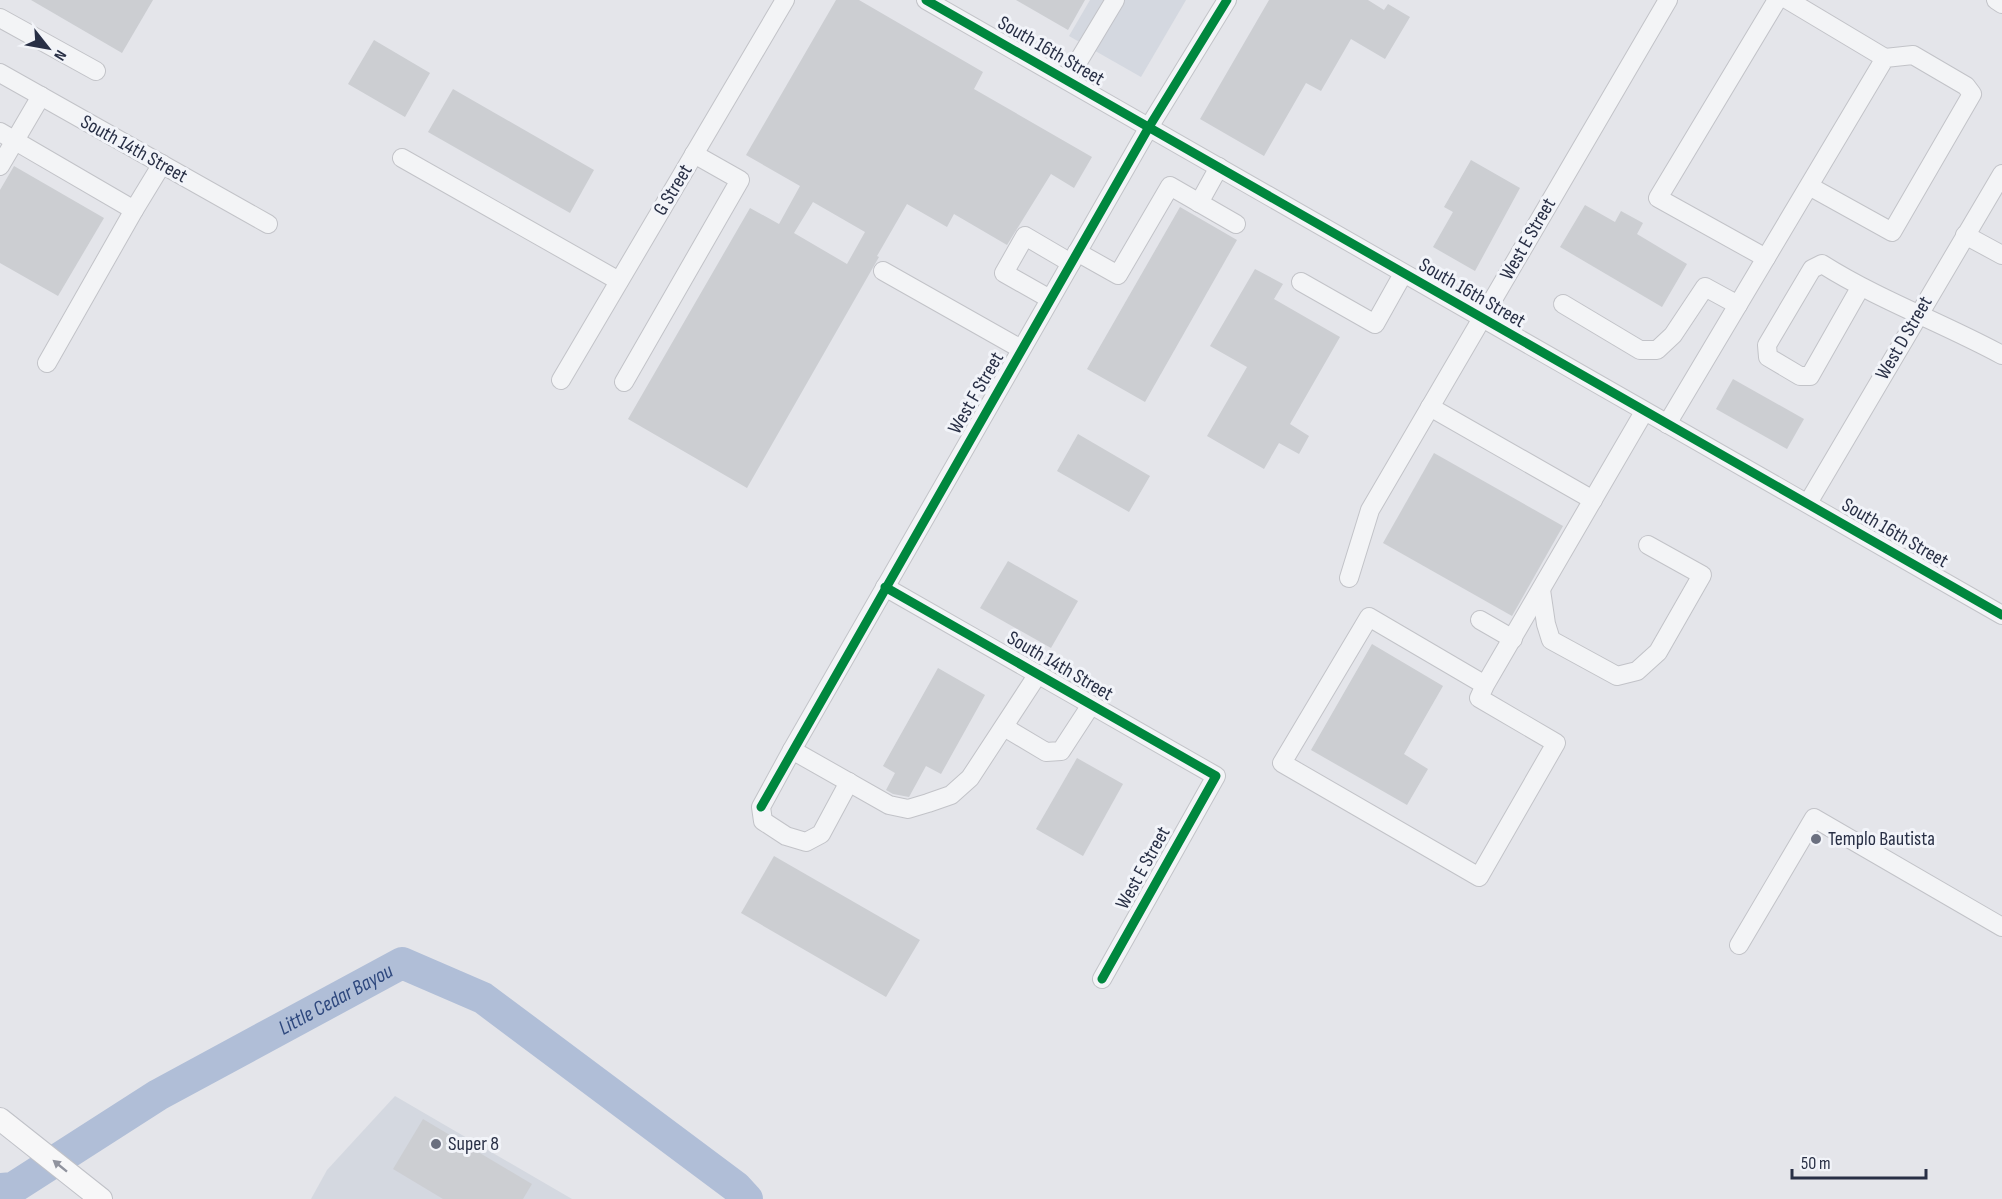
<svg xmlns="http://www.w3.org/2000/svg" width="2002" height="1199" viewBox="0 0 2002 1199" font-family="'Sofia Sans Condensed',sans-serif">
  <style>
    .built { fill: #d4d8e0 }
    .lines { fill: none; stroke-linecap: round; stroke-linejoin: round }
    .river { stroke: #b0bed7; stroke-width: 32 }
    .building { fill: #ccced2; fill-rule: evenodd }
    .minor-casing { stroke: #c2c3c8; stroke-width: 20 }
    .major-casing { stroke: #c0c2c8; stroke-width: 24 }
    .minor { stroke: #f3f4f6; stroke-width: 18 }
    .major { stroke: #f7f7f8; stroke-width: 22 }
    .cycleway-casing { stroke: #f2f4f9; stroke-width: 13 }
    .cycleway { stroke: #00873e; stroke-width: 9 }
    .oneway { fill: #90939e }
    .poi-dot { fill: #6a6f7f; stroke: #f2f4f9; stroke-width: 2 }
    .labels { text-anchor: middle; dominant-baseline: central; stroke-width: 6; stroke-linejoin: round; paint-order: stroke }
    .street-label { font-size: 20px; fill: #282f45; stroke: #f2f4f9 }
    .poi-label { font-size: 20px; fill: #282f45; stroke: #f2f4f9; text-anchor: start }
    .water-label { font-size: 21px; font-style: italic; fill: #2e487e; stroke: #f2f4f9 }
  </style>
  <rect width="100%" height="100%" fill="#e4e5ea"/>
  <g class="built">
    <polygon points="1090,0 1186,0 1141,77 1069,36"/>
    <polygon points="395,1096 572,1199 311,1199 327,1170"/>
  </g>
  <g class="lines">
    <path class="river" id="s1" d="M 0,1189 L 13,1188 L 158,1095 L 402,963 L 483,998 L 736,1187 L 747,1199"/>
  </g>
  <g class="building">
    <polygon points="31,0 153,0 122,53"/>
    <path d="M 836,0 L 859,0 L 983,72 L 974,89 L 1092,157 L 1074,188 L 1051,174 L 1007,245 L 954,214 L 947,227 L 907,204 L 877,256 L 879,257 L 747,488 L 628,419 L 750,208 L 779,224 L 800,186 L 746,155 ZM 813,202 L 865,232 L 847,264 L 794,233 Z"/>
    <polygon points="1016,0 1085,0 1068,30"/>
    <polygon points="1269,0 1368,0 1384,10 1388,4 1410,17 1385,59 1351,39 1321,91 1306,83 1264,156 1200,119"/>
    <polygon points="374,40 430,73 405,117 348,84"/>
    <polygon points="453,89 594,170 570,213 428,132"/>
    <polygon points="1471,160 1520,188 1475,271 1433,247 1453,212 1444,207"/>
    <polygon points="14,166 104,218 58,296 0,263 0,190"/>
    <polygon points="1585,205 1615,222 1621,211 1643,223 1637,234 1687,264 1662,307 1560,247"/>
    <polygon points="1180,207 1237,240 1145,402 1087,369"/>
    <polygon points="1255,269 1283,284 1274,299 1340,337 1290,424 1309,436 1299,454 1279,443 1264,469 1207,436 1247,367 1210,346"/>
    <polygon points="1733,379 1804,419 1787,449 1716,409"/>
    <polygon points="1078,434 1150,476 1129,512 1057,471"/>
    <polygon points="1434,453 1563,526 1512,616 1383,543"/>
    <polygon points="1008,561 1078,601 1051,648 980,608"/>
    <polygon points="1372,644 1443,686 1404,754 1428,769 1407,805 1311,750"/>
    <polygon points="938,668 985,695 941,774 926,766 909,797 893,794 886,790 895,773 883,766"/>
    <polygon points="1077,758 1123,784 1083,856 1036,829"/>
    <polygon points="774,856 920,940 886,997 741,913"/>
    <polygon points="423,1119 532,1184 523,1199 443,1199 393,1169"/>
  </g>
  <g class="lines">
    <defs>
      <g id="minor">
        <polyline points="926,0 2002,615"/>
        <polyline points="1788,0 1885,58"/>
        <polyline points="1996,0 2002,4"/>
        <polyline points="0,18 96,71"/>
        <polyline points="0,73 268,224"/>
        <polyline points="1067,80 1115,0"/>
        <polyline points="0,132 134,210 162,164"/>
        <polyline points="402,158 619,281"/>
        <polyline points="0,166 41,96"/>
        <polyline points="1199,203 1219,167"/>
        <polyline points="1965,235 2002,255"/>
        <polyline points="1077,252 1118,275 1170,186 1236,224"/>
        <polyline points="1766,258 1658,198 1777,0"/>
        <polyline points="883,271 1021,349"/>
        <polyline points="1301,282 1375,324 1403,274"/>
        <path d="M 1860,288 L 1810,376 L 1800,376 L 1768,357 L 1767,345 L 1812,269 L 1822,264 C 1879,300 1943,323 2002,355"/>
        <polyline points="1050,299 1004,273 1025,236 1071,263"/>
        <polyline points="1563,304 1640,350 1657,350 1673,335 1705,287 1738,305"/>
        <polyline points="47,363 134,210"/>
        <polyline points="561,380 785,0"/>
        <polyline points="624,382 740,180 694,154"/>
        <polyline points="1430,407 1593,500"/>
        <polyline points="1667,424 1885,58 1913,55 1966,86 1972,94 1892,232 1809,186"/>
        <polyline points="1808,503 2002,174"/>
        <polyline points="1349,578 1370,510 1668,0"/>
        <polyline points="885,587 1216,776 1102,979"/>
        <polyline points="1541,590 1546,624 1551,640 1617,676 1637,671 1658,652 1702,575 1648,545"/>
        <polyline points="1480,620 1513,639"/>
        <polyline points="1485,685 1479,698 1556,743 1479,877 1282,763 1369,617 1485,685 1644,412"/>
        <polyline points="1004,727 1046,752 1061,751 1091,705"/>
        <polyline points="792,750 889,805 908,809 928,803 951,795 970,778 1038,674"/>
        <polyline points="849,782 821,834 806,842 786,836 763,821 761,807 792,750 1149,127 1227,0"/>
        <polyline points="1739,945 1814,818 2002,927"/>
      </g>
      <polyline id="major" points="0,1119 101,1199"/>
    </defs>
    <use href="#minor" class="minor-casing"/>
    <use href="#major" class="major-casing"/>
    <use href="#minor" class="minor"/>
    <use href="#major" class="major"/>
    <defs>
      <g id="cycleway">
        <polyline points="926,0 2002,615"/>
        <polyline points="885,587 1216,776 1102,979"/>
        <polyline points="761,807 1149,127 1227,0"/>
      </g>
    </defs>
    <use href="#cycleway" class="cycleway-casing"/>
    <use href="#cycleway" class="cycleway"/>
  </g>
  <defs><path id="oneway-solid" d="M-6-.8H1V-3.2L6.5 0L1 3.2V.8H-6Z" transform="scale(1.5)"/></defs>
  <use class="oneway" href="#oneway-solid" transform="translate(60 1166) rotate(-141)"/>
  <g class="poi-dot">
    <circle cx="1816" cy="839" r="6"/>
    <circle cx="436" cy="1144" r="6"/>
  </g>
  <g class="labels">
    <g class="street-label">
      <text transform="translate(1051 51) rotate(30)">South 16th Street</text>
      <text transform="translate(134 149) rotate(29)">South 14th Street</text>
      <text transform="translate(673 190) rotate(-59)">G Street</text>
      <text transform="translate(1528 239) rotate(-60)">West E Street</text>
      <text transform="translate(1472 293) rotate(30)">South 16th Street</text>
      <text transform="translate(1904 338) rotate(-60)">West D Street</text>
      <text transform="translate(976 393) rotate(-60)">West F Street</text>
      <text transform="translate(1895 533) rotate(30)">South 16th Street</text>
      <text transform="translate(1060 666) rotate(30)">South 14th Street</text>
      <text transform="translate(1143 868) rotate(-61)">West E Street</text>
    </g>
    <g class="poi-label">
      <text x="1828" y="839">Templo Bautista</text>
      <text x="448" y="1144">Super 8</text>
    </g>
    <g class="water-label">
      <text stroke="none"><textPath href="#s1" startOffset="387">Little Cedar Bayou</textPath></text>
    </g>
  </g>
  <g transform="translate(48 48) rotate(121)" stroke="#f2f4f9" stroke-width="4.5" paint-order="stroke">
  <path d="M0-4.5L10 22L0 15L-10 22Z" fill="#282f45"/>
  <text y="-9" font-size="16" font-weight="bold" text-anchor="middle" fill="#282f45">N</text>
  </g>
  <path d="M1792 1169v9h134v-9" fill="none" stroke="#282f45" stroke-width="3"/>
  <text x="1801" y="1169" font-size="18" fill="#282f45" stroke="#f2f4f9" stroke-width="4.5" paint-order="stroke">50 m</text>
</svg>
